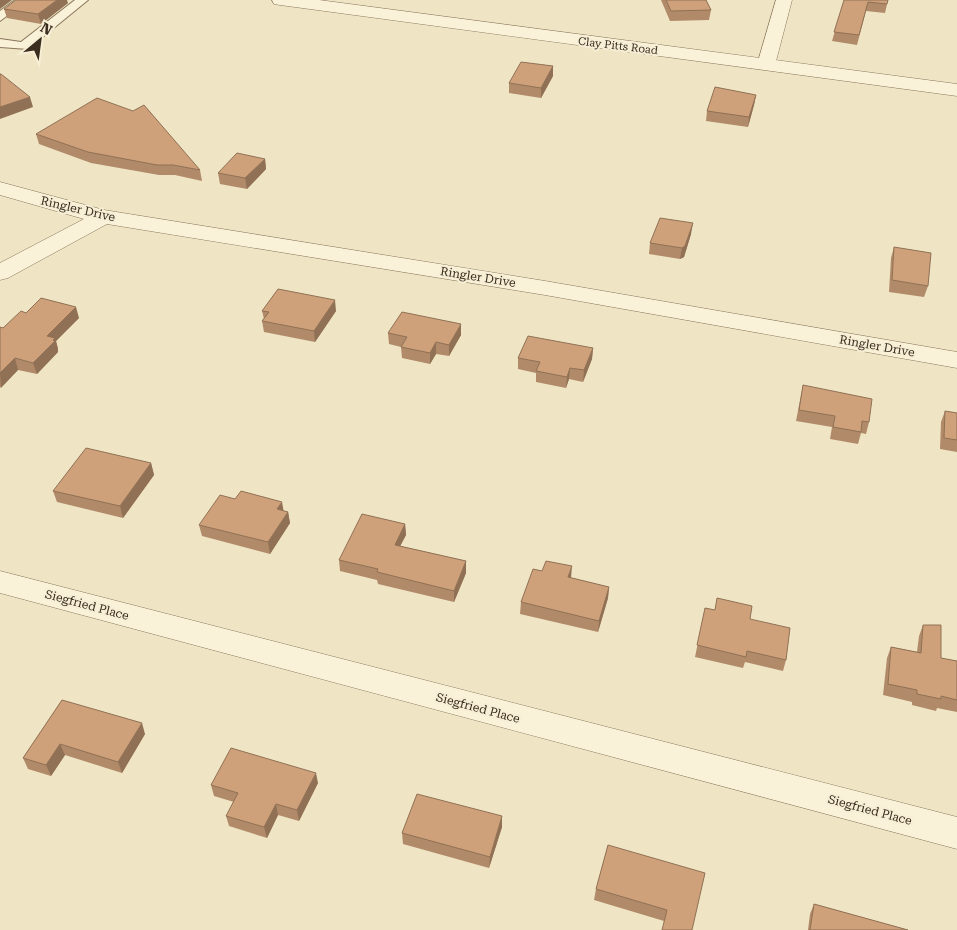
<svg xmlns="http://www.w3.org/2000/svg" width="957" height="930" viewBox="0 0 957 930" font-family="'Roboto Serif',serif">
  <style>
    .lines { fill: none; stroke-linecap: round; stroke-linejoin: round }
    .service-casing { stroke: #8a765b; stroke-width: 2 }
    .minor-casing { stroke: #8a765b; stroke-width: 1 }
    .tertiary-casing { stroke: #8a765b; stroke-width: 1 }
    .service { fill: #f9f1d8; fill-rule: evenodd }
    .minor { fill: #f9f1d8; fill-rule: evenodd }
    .tertiary { fill: #f9f1d8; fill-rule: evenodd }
    .wall { fill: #b18a69 }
    .shaded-wall { fill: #907155 }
    .building { fill: #cea17a; stroke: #907155 }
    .labels { text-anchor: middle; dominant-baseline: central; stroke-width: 4; stroke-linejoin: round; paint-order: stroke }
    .far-street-label { font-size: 11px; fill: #3a2d1f; stroke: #f6eed5 }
    .street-label { font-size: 12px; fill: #3a2d1f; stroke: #f6eed5 }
  </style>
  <rect width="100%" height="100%" fill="#efe5c5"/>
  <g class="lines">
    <defs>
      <g id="service">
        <polygon points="15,0 28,0 0,21 0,11"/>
        <polygon points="75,0 88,0 28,49 0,47 0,39 21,42"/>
      </g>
      <g id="minor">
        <polygon points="776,0 792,0 775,65 773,69 759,69 757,65"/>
        <polygon points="0,182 104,210 545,281 957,352 957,368 545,295 107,224 8,278 0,280 0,263 84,219 0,195"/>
        <polygon points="0,571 957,817 957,849 0,593"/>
      </g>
      <polygon id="tertiary" points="272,0 319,0 957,84 957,96 280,5 274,4"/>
    </defs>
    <use href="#service" class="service-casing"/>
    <use href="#minor" class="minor-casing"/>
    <use href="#tertiary" class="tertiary-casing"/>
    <use href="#service" class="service"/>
    <use href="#minor" class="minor"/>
    <use href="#tertiary" class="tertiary"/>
  </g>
  <g class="wall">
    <polygon points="661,0 706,0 711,10 709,20 670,21"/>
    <polygon points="844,0 888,0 885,13 866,11 857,45 832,41"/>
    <polygon points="68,3 41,24 7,18 4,9"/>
    <polygon points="553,66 553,76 541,98 509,93 509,83"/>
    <polygon points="756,95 754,105 748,127 706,121 707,111"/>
    <polygon points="36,134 200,170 202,181 175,175 159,175 91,163 39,144"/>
    <polygon points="265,159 266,169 247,189 220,184 218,173"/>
    <polygon points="691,234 684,257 680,259 649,254 650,243"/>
    <polygon points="894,247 928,286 924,297 889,292 891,258"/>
    <polygon points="262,311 336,311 315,342 264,332 262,321 264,319"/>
    <polygon points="26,313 79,318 56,341 58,349 58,352 37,374 18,370 0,388 0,327 3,328"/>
    <polygon points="388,333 461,335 449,356 436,354 430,364 402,358 401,347 389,344"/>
    <polygon points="593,348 592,359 583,382 569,379 566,388 536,382 536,373 518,369 518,358"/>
    <polygon points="803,385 869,422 866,434 861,433 858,444 830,439 832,427 796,421"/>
    <polygon points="945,411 957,413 957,452 940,449 941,422"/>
    <polygon points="151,463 154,475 123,518 57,502 53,491"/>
    <polygon points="283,511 288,512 290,523 270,554 202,536 199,525"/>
    <polygon points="405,524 406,535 400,546 466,561 466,573 454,602 378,584 377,580 340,571 339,560"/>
    <polygon points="571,578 609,587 608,598 598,632 520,614 521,602"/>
    <polygon points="705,608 750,619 786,660 783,671 745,662 743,668 695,657"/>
    <polygon points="923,625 941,658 957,661 957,712 937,708 936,711 912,705 912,702 883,695 887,658 891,647 917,652 919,636"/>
    <polygon points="62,700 145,734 122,773 65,755 51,776 28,769 23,758"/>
    <polygon points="318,783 299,821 278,815 267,838 229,826 226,816 234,802 214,796 211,785"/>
    <polygon points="502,827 489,868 403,844 402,833"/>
    <polygon points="608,845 692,930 664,921 594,900 596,889"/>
    <polygon points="814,904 908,930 808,930 810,914"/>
  </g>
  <g class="shaded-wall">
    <polygon points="0,0 12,0 0,9"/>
    <polygon points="57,0 67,0 68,3 41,24 38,14"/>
    <polygon points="553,66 553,76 541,98 541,88"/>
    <polygon points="756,95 754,105 748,127 749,117"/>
    <polygon points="30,97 33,107 0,119 0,107"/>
    <polygon points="265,159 266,169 247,189 245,178"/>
    <polygon points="693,223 691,234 684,257 680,259 682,248"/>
    <polygon points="335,300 336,311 315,342 314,331"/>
    <polygon points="76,307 79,318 56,341 58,349 58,352 37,374 33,363 47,336"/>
    <polygon points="461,324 461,335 449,356 449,345"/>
    <polygon points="436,342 436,354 430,364 430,353"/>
    <polygon points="593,348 592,359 583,382 584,370"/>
    <polygon points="15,358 18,370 1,388 0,373"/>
    <polygon points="570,368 569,379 566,388 567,377"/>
    <polygon points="151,463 154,475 123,518 120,506"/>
    <polygon points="282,502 284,513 277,509"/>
    <polygon points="288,512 290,523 270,554 268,542"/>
    <polygon points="405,524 406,535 395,556 395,545"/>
    <polygon points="466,561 466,573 454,602 454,591"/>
    <polygon points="572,566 571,578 567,589 568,577"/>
    <polygon points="609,587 608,598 598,632 599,621"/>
    <polygon points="142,723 145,734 122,773 118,762"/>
    <polygon points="60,744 65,755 51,776 46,765"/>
    <polygon points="316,773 318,783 299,821 297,810"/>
    <polygon points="276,804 278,815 267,838 264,827"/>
    <polygon points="502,816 502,827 489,868 490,857"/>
  </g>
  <g class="building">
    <polygon points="16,0 57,0 38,14 4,9"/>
    <polygon points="666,0 706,0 711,10 671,11"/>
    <polygon points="844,0 888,0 887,4 868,2 859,35 834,32"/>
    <polygon points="521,62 553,66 541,88 509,83"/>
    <polygon points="0,74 1,74 30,97 0,107"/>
    <polygon points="715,87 756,95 749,117 707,111"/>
    <polygon points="97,98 133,111 144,105 200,170 173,165 157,165 88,152 36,134"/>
    <polygon points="237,153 265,159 245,178 218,173"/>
    <polygon points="660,218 693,223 685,246 682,248 650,243"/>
    <polygon points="894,247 931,253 928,286 892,280"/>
    <polygon points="278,289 335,300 314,331 262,321 269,312 262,311"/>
    <polygon points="41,298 76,307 47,336 55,338 53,340 55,341 33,363 15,358 0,373 0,327 3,328 21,311 26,313"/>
    <polygon points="402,312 461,324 449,345 436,342 430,353 401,347 407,337 388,333"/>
    <polygon points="528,336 593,348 584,370 570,368 567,377 536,371 540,362 518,358"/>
    <polygon points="803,385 872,399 869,422 862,421 861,432 833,427 835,416 799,410"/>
    <polygon points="945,411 957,413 957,440 944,438"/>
    <polygon points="86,448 151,463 120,506 53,491"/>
    <polygon points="241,491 282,502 277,509 288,512 268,542 199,525 220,495 235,499"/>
    <polygon points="362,514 405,524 395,545 466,561 454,591 377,572 378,569 339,560"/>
    <polygon points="546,561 572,566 568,577 609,587 599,621 521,602 533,569 542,571"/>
    <polygon points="717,598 752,606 750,619 790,628 786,660 747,651 746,657 697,645 705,608 715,610"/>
    <polygon points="923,625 941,625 941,658 957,661 957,700 941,696 941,699 917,694 917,690 888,684 891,647 921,653"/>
    <polygon points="62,700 142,723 118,762 60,744 46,765 23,758"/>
    <polygon points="231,748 316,773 297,810 276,804 264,827 226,816 238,793 211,785"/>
    <polygon points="417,794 502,816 490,857 402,833"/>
    <polygon points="608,845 705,873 692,930 662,930 667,910 596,889"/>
    <polygon points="814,904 908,930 810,930"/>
  </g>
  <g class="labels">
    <g class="far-street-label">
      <text transform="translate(618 46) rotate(7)">Clay Pitts Road</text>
    </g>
    <g class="street-label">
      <text transform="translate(78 209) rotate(13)">Ringler Drive</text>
      <text transform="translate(478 277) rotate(9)">Ringler Drive</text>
      <text transform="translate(877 346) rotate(10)">Ringler Drive</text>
      <text transform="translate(87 605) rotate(15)">Siegfried Place</text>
      <text transform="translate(478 708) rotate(15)">Siegfried Place</text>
      <text transform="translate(870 810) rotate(15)">Siegfried Place</text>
    </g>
  </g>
  <g transform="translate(40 40) rotate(29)" stroke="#f6eed5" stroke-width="4" paint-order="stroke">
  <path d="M0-4L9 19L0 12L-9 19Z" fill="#3a2d1f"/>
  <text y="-8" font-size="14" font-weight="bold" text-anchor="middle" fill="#3a2d1f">N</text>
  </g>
</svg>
